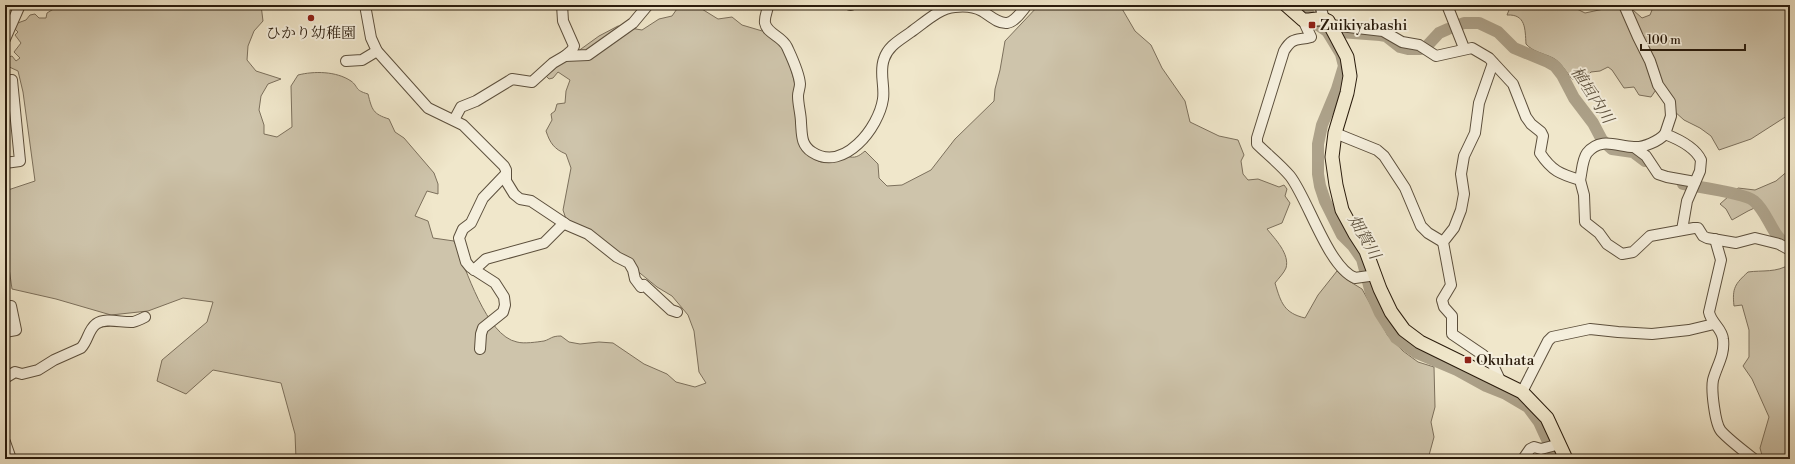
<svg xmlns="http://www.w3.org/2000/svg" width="1795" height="464" viewBox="0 0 1795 464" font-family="'Libre Bodoni','Noto Serif JP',serif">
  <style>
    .green { fill: #cec4ab; stroke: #7c705c }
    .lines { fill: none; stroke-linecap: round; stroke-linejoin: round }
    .river { stroke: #ada28a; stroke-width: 12 }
    .minor-casing { stroke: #5c4f3c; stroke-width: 12 }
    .major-casing { stroke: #2a1c0d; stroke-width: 15 }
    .minor { stroke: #f5efdd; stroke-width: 10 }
    .major { stroke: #f0e7cb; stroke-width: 13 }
    .poi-dot { fill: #8f2418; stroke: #f5efdd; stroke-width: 1.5 }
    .labels { text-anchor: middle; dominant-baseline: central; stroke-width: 4; stroke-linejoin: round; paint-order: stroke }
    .poi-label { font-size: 15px; fill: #2a1c0d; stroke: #f5efdd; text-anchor: start }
    .water-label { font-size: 16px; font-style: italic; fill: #5e523f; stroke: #f5efdd }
  </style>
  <rect width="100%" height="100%" fill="#f0e7cb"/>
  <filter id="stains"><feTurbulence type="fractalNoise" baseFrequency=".005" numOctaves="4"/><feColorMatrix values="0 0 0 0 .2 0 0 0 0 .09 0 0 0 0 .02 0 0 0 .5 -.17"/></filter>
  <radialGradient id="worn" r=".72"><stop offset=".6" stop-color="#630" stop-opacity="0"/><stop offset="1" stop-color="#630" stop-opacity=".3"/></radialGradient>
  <g class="green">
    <path d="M 60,5 L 261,5 L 263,21 L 254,31 L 248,46 L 247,60 L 256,71 L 281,79 L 268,84 L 261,96 L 259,110 L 264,125 L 264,134 L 277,137 L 292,127 L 291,86 L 298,75 C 314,71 336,71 351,81 C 359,87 354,90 368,94 C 372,110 373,114 389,119 L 395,132 L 404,138 L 434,173 L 438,184 L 438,194 L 427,191 L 415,216 L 428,221 L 433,238 L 454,241 C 466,268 486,336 517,342 C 524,344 537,342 544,341 C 551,339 551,336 561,336 L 569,342 L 580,344 L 599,342 L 613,343 L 644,364 L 667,374 L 676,382 L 695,387 L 706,383 L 699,372 L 694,331 L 688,315 L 672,296 L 657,287 L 608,247 L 567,222 L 563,210 L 571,168 L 566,154 C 554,149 550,143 546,131 L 552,120 L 551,114 L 555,111 L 557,104 L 565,103 L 566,91 L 570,80 L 558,72 L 553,78 L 549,79 L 546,76 L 563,62 L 599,36 L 618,26 L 642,30 L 659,19 L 672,16 L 679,6 L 697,6 L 718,19 L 732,17 L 742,25 L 769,33 L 786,51 L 794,80 L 805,149 L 814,159 L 821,162 L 840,160 L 847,156 C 855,159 859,156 865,151 L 878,164 L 879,178 L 887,186 L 902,185 L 931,170 L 955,139 L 994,101 L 995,89 L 1000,70 L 1005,41 L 1039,5 L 1114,5 L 1121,7 L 1135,31 L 1151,45 L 1162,68 L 1185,101 L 1190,122 L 1219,136 L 1238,140 L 1244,155 L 1241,161 L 1243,174 L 1248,180 L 1258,179 L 1279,187 L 1284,185 L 1287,189 L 1285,196 L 1290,203 L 1282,223 L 1267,229 C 1275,239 1290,254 1286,268 C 1284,273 1278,279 1275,283 C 1281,303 1284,313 1305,318 L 1318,295 L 1337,271 L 1349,281 L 1362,289 L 1388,336 L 1403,351 L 1418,362 L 1434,367 L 1435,407 L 1431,422 L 1434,437 L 1428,459 L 296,459 L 295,434 L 281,383 L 213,370 L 186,394 L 157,381 L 162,360 L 207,322 L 213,302 L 183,298 L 148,311 L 111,315 L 56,299 L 12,289 L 5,240 L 5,191 L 35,181 L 23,92 L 18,71 L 5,65 L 6,58 L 12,56 L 16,61 L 20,58 L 14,52 L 21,43 L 15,35 L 18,32 L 15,29 L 15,24 L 26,20 L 30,15 L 35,14 L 39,18 L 46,18 L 47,13 Z"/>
    <path d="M 1511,5 L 1569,5 L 1585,13 L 1613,7 L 1621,10 L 1633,10 L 1642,18 L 1650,15 L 1654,5 L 1790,5 L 1790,114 L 1751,139 L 1719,150 L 1711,136 L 1700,128 L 1684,120 L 1674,111 L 1660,84 L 1651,97 L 1639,95 L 1634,87 L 1624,88 L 1612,70 L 1608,67 L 1600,71 L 1591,72 L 1584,79 L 1572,79 C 1566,72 1561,62 1553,58 C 1543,53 1533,52 1526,44 C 1525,29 1526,14 1507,15 Z"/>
    <polygon points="1790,169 1790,244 1778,231 1763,204 1748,211 1732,220 1726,209 1720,204 1738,188 1755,190 1776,181"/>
    <path d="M 1790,264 L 1790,459 L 1763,459 L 1760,448 L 1769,417 L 1752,379 L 1743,366 L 1749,357 L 1749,330 L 1742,305 L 1734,306 C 1732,288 1735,284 1748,272 C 1762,270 1777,273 1790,264 Z"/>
  </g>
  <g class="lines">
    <g class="river">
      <polyline points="1305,5 1309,15 1318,25 1327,31 1341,54 1344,66 1337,89 1322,125 1318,144 1318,174 1320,186 1325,201 1342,235 1353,246 1362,259 1371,293 1380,313 1396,338 1407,346 1417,353 1457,370 1486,386 1506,394 1528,407 1539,422 1556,459"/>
      <polyline points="1327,31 1380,35 1386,36 1400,47 1408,49 1420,49 1426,47 1439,33 1448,29 1464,23 1479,23 1498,32 1514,48 1548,62 1555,66 1562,75 1574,98 1593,123 1602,140 1612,149 1633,152 1645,161"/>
      <path d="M 1683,184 C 1697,187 1745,193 1754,201 C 1769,213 1772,239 1790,246"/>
    </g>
    <defs>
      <g id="minor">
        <polyline points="365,5 371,38 377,51 428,108 463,125 504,166 506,170 506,181 514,194 520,199 531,201 567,225 588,234 617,257 629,263 633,270 635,279 641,287 644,285 671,310 677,312"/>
        <polyline points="562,5 563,21 574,46 572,50 565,56"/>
        <path d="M 768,5 C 768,11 764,16 765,23 C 767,34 782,36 787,47 C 792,58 799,72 800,84 C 800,88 798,92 798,96 C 798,105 801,114 801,123 C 802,135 801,145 812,152 C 844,173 879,127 883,99 C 885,86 879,72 884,59 C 888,46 900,40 911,32 C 924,23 939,8 955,7 C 964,6 975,7 982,11 C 989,15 998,24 1007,23 C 1015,22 1022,11 1027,5"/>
        <polyline points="850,5 851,5"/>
        <polyline points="1320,5 1324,19"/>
        <polyline points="1447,5 1464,48"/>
        <path d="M 1624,5 L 1638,37 L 1650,61 L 1658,85 L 1670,102 L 1671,116 L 1665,134 C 1678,139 1695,147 1701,160 L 1700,171 L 1687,201 L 1682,230"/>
        <path d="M 1303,20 L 1311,37 C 1297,41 1293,36 1284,51 L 1257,138 L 1257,144 C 1267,154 1281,165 1290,176 C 1308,199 1328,267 1355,278 L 1376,275"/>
        <path d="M 1331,25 L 1383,31 L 1402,42 L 1419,45 L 1436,56 L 1472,48 L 1489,58 L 1513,84 L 1526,117 L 1531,124 L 1541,132 L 1543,136 L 1540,153 C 1552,171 1560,174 1580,180 L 1584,195 L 1585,222 L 1599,233 L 1607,244 L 1622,254 L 1633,252 L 1650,236 L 1694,228 L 1698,228 L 1703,236 L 1707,238 L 1736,243 L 1755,238 L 1779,244 L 1790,250"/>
        <polyline points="5,39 20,5"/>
        <polyline points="346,61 362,60 377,51"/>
        <polyline points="1493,63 1479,103 1475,133 1464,156 1461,174 1464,194 1461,210 1454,228 1443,242 1451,285 1442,300 1444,307 1452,316 1452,334 1483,355 1493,365 1500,380"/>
        <polyline points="5,81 12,80 20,161 5,163"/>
        <polyline points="454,120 461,107 476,101 509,81 512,79 532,82 553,63 565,56 588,55 633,23 648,5"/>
        <polyline points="1335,133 1377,150 1384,156 1405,188 1421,226 1428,233 1443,242"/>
        <polyline points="1634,147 1646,156 1658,174 1667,177 1695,182"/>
        <path d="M 1580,180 C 1582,172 1582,160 1587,153 C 1601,136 1618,147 1634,147 C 1643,148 1659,141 1665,134"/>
        <path d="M 1715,239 L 1721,260 L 1709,312 C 1711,323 1722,328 1723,339 C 1725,355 1717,365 1713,380 C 1711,390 1715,424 1721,431 C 1729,440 1745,452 1754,459"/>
        <polyline points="474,270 486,259 544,243 564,223"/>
        <polyline points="5,332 16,330 11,306 5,307"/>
        <polyline points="480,349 481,334 483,328 503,312 505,305 504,297 495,283 470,267 466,262 459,238 463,229 471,223 483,198 505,175"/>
        <path d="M 5,378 L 15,372 L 22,374 L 38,370 L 54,360 L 81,348 C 88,341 88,330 96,324 C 106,317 122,323 133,322 C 137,321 141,319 145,317"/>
        <polyline points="1522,392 1548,341 1552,337 1590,329 1618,332 1652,334 1689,330 1714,324"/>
        <polyline points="5,442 11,459"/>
        <polyline points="1523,459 1530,449 1534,447 1541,449 1560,444"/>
      </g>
      <path id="major" d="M 1286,5 L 1303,20 C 1312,21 1320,16 1328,21 L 1347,57 L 1350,76 L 1347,93 L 1335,133 L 1332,157 L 1336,185 L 1342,210 L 1355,234 L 1366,251 L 1380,289 L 1391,312 L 1404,330 L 1420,342 L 1522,392 L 1547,418 L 1566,459"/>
    </defs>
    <use href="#minor" class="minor-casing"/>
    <use href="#major" class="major-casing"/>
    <use href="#minor" class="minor"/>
    <use href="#major" class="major"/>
  </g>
  <g class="poi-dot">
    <circle cx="311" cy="18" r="4"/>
    <rect x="1308" y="21" width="8" height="8" rx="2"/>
    <rect x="1464" y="356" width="8" height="8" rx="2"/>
  </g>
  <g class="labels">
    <g class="poi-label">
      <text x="1320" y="25">Zuikiyabashi</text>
      <text x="311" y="33" text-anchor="middle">ひかり幼稚園</text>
      <text x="1476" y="360">Okuhata</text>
    </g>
    <g class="water-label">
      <text transform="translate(1592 95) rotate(57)">植垣内川</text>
      <text transform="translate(1364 237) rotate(60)">畑賀川</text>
    </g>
  </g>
  <rect width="1795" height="464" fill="none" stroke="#f0e7cb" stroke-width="20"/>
  <rect x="6" y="6" width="1783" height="452" fill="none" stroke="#2a1c0d" stroke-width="2"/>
  <rect x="10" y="10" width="1775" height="444" fill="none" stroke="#2a1c0d"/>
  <path d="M1641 44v6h104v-6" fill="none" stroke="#2a1c0d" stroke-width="2"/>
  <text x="1647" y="44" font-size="12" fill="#2a1c0d" stroke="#f5efdd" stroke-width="3" paint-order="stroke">100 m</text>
  <rect width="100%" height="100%" filter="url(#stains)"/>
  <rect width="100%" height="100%" fill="url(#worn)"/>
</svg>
